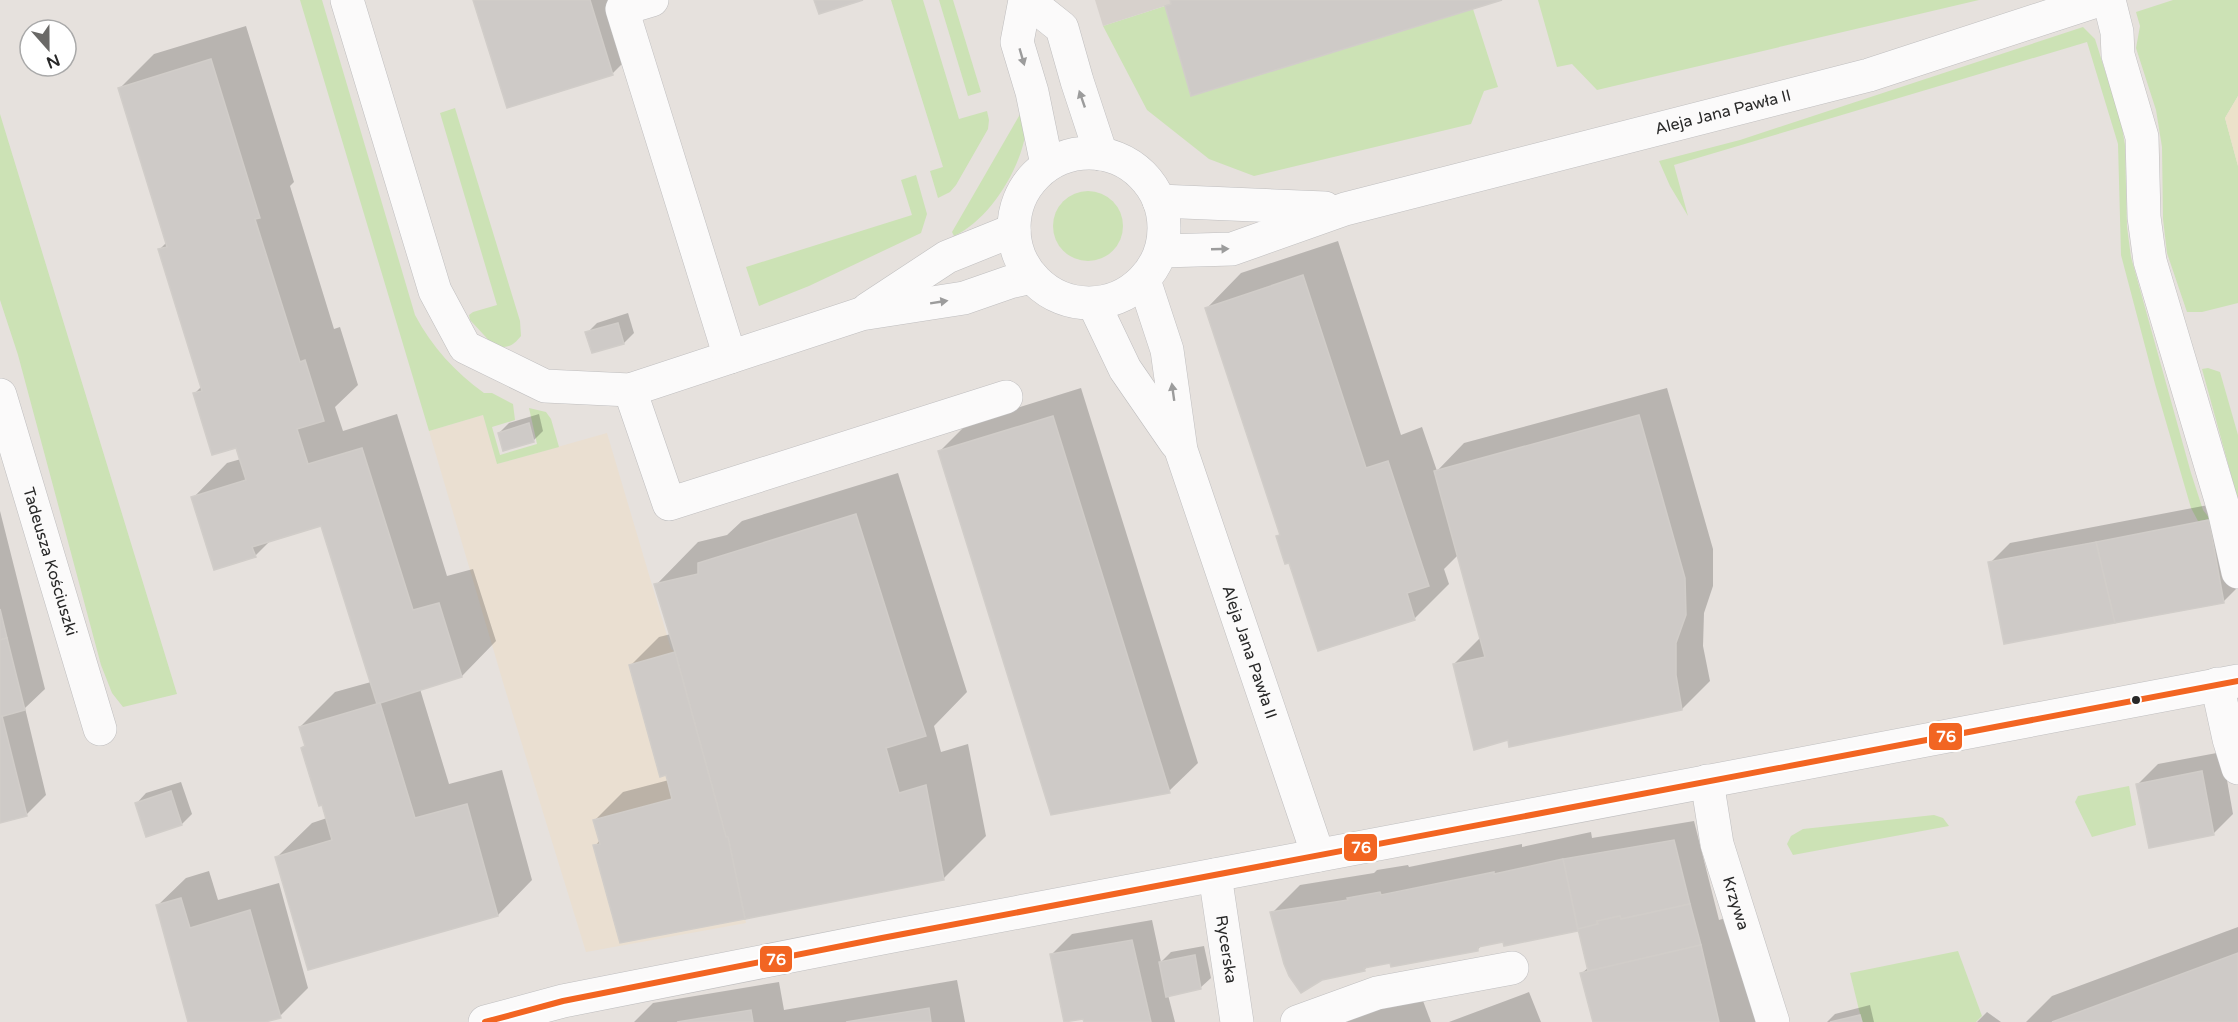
<svg xmlns="http://www.w3.org/2000/svg" width="2238" height="1022" viewBox="0 0 2238 1022" font-family="'Varela Round',sans-serif">
  <style>
    .education { fill: #eadfd1 }
    .green { fill: #cce2b5 }
    .sand { fill: #ece2ca }
    .plaza { fill: #d7d1cc }
    .shadow { fill: #0003 }
    .building { fill: #cecac7; stroke: #d1cdc9; stroke-width: 1.5 }
    .lines { fill: none; stroke-linecap: round; stroke-linejoin: round }
    .minor-casing { stroke: #bfbebf; stroke-width: 34 }
    .minor { stroke: #fbfafa; stroke-width: 33 }
    .bus-1-casing { stroke: #fff; stroke-width: 10 }
    .bus-1 { stroke: #f26522; stroke-width: 6 }
    .oneway { fill: #9c9c9c }
    .bus-dot { fill: #282828; stroke: #fff; stroke-width: 2 }
    .labels { text-anchor: middle; dominant-baseline: central; stroke-width: 5; stroke-linejoin: round; paint-order: stroke }
    .street-label { font-size: 16px; fill: #282828; stroke: #fff }
    .line-badge { stroke: #fff; stroke-width: 2 }
    .badge-label { font-size: 16px; text-anchor: middle; font-weight: bold; fill: #fff }
  </style>
  <rect width="100%" height="100%" fill="#e6e1dd"/>
  <polygon class="education" points="483,415 497,464 607,433 671,649 675,652 746,923 586,952 505,689 429,431"/>
  <g class="green">
    <path d="M 300,0 L 322,0 L 415,315 C 432,347 455,372 484,393 L 492,393 L 513,404 L 515,420 L 492,427 L 500,455 L 537,444 L 529,408 L 546,412 L 551,419 L 559,447 L 497,464 L 483,415 L 429,431 Z"/>
    <polygon points="891,0 923,0 959,119 987,111 989,120 988,129 956,185 950,192 938,198 930,171 943,167"/>
    <polygon points="939,0 953,0 981,92 968,96"/>
    <polygon points="1538,0 1979,0 1597,90 1572,64 1557,67"/>
    <polygon points="2173,0 2238,0 2238,96 2225,118 2238,166 2238,303 2202,312 2187,312 2167,253 2163,219 2162,147 2156,110 2136,48 2140,26 2136,12"/>
    <polygon points="1165,6 1191,96 1473,9 1498,87 1484,91 1471,124 1254,176 1209,159 1147,110 1103,26"/>
    <polygon points="2083,27 2095,39 2121,122 2125,145 2127,227 2131,257 2191,473 2203,510 2210,519 2198,521 2191,508 2155,384 2121,255 2118,144 2087,42 1674,165 1688,216 1670,186 1659,161 1740,140"/>
    <path d="M 455,108 L 520,321 L 521,336 C 513,346 508,348 495,347 L 470,320 L 469,315 L 473,312 L 497,305 L 440,113 Z"/>
    <path d="M 1023,109 C 1024,119 1026,131 1024,141 C 1016,176 987,221 954,236 L 952,232 Z"/>
    <polygon points="0,114 177,694 123,707 112,693 101,665 18,355 0,300"/>
    <polygon points="916,175 927,214 921,233 809,286 759,306 746,267 912,215 901,180"/>
    <circle cx="1088" cy="226" r="35"/>
    <polygon points="2208,368 2220,372 2238,435 2238,500 2202,369"/>
    <polygon points="2129,786 2136,825 2092,837 2075,802 2078,796"/>
    <polygon points="1934,815 1943,818 1949,826 1793,855 1787,844 1791,836 1803,829"/>
    <polygon points="1958,951 1982,1016 1976,1022 1862,1022 1850,973"/>
  </g>
  <polygon class="sand" points="2238,96 2238,166 2225,118"/>
  <polygon class="plaza" points="1095,0 1170,0 1171,4 1103,26"/>
  <g class="shadow">
    <polygon points="474,0 635,0 647,39 612,74"/>
    <polygon points="246,26 294,182 290,186 334,329 340,327 358,385 335,407 343,431 397,414 447,576 473,569 496,641 462,676 420,689 449,784 502,770 532,880 498,915 309,968 277,857 312,823 327,818 300,727 335,692 371,682 322,524 271,540 255,556 193,498 227,463 241,459 237,446 195,393 202,386 159,250 167,242 119,89 154,54"/>
    <polygon points="1338,241 1401,435 1422,427 1437,471 1464,443 1667,388 1713,549 1713,586 1704,613 1703,646 1710,681 1682,709 1510,738 1454,664 1481,637 1458,555 1444,569 1449,584 1415,618 1319,649 1290,561 1278,536 1281,534 1207,308 1241,273"/>
    <polygon points="628,313 634,333 624,343 593,351 587,333 597,323"/>
    <polygon points="1081,388 1198,763 1169,791 939,452 968,423"/>
    <polygon points="539,414 543,431 533,441 499,433 509,423"/>
    <polygon points="898,473 967,692 934,726 941,752 968,744 986,836 943,879 595,846 600,840 595,820 623,792 669,780 631,665 659,637 671,634 656,585 698,542 727,535 742,521"/>
    <polygon points="2229,501 2238,587 2224,601 1990,563 2010,543"/>
    <polygon points="0,511 45,689 25,708 46,795 26,815 0,822"/>
    <polygon points="2222,752 2233,814 2213,834 2138,784 2158,764"/>
    <polygon points="181,782 192,814 182,824 147,835 136,804 146,793"/>
    <polygon points="1694,821 1719,920 1729,917 1756,1022 1594,1022 1582,973 1589,967 1580,927 1578,930 1482,945 1478,949 1368,966 1364,970 1272,913 1300,885 1374,873 1377,870 1408,865 1409,867 1522,844 1522,847 1591,832 1592,838"/>
    <polygon points="209,871 218,900 279,883 308,988 280,1016 260,1022 190,1022 157,906 186,878"/>
    <polygon points="1152,920 1161,962 1171,952 1204,946 1211,978 1200,988 1168,995 1175,1022 1085,1022 1052,954 1072,934"/>
    <polygon points="2238,927 2238,1022 2026,1022 2052,996"/>
    <polygon points="957,980 965,1022 634,1022 653,1003 779,982 784,1010"/>
    <polygon points="1529,992 1541,1022 1449,1022"/>
    <polygon points="1420,993 1431,1022 1330,1022"/>
    <polygon points="1870,1005 1874,1022 1827,1022 1835,1014"/>
    <polygon points="1987,1012 2001,1022 1977,1022"/>
  </g>
  <g class="building">
    <polygon points="473,0 590,0 613,75 507,108"/>
    <polygon points="814,0 863,0 819,14"/>
    <polygon points="1170,0 1502,0 1191,96 1165,6 1171,4"/>
    <polygon points="211,59 260,218 255,219 300,362 305,360 324,421 297,429 308,464 362,448 413,610 439,603 462,677 377,704 321,526 252,547 256,557 214,570 191,497 246,480 236,448 212,455 193,393 202,391 158,249 167,247 118,88"/>
    <polygon points="1303,275 1366,468 1388,461 1429,586 1407,593 1415,620 1318,651 1289,563 1285,564 1276,536 1280,535 1205,308"/>
    <polygon points="618,323 624,344 592,353 585,332"/>
    <polygon points="1639,415 1685,578 1686,615 1676,643 1676,675 1682,710 1509,747 1508,740 1474,750 1453,664 1485,657 1434,471"/>
    <polygon points="1053,416 1170,793 1051,815 938,451"/>
    <polygon points="529,423 534,442 503,451 498,433"/>
    <polygon points="856,514 926,736 886,748 899,793 926,785 944,880 745,919 728,837 726,837 675,652 654,584 698,574 698,563"/>
    <polygon points="2209,520 2224,603 2115,623 2096,542"/>
    <polygon points="2096,542 2115,623 2004,644 1988,562"/>
    <polygon points="0,609 7,638 0,640"/>
    <polygon points="7,638 25,710 0,717 0,640"/>
    <polygon points="675,652 726,837 728,837 745,919 620,943 593,845 600,844 593,820 672,799 666,775 660,777 629,665"/>
    <polygon points="380,703 415,818 467,804 498,916 308,970 275,857 332,840 322,805 319,806 301,748 305,746 299,727"/>
    <polygon points="2,716 27,816 0,823 0,717"/>
    <polygon points="2202,771 2214,835 2149,848 2136,784"/>
    <polygon points="171,791 182,825 146,837 135,803"/>
    <polygon points="1674,840 1690,904 1621,919 1620,916 1597,921 1598,924 1578,929 1563,859"/>
    <polygon points="1563,859 1578,931 1504,946 1503,942 1478,947 1478,951 1391,967 1390,963 1364,968 1365,971 1322,980 1301,993 1289,976 1284,964 1270,912 1348,900 1347,898 1380,892 1381,895 1494,872 1494,874"/>
    <polygon points="181,898 190,928 250,910 281,1018 265,1022 188,1022 156,905"/>
    <polygon points="1690,904 1701,945 1588,971 1578,929 1598,924 1597,921 1620,916 1621,919"/>
    <polygon points="1132,940 1151,1022 1084,1022 1083,1019 1064,1022 1050,954"/>
    <polygon points="1701,945 1719,1022 1593,1022 1580,973"/>
    <polygon points="2238,953 2238,1022 2052,1022 2144,988"/>
    <polygon points="1195,955 1201,989 1166,997 1159,962"/>
    <polygon points="929,1008 931,1022 846,1022"/>
    <polygon points="751,1010 753,1022 677,1022"/>
    <polygon points="1860,1015 1862,1022 1830,1022"/>
  </g>
  <g class="lines">
    <defs>
      <g id="minor">
        <polyline points="347,0 435,291 465,347 545,386 630,390 861,314 964,298 1010,282 1032,277"/>
        <polyline points="652,0 622,9 730,357"/>
        <polyline points="1025,0 1017,42 1032,92 1047,165"/>
        <polyline points="1027,0 1062,28 1077,81 1101,154"/>
        <polyline points="2109,0 2117,32 2118,55 2142,137 2144,217 2150,261 2224,510 2238,572"/>
        <circle cx="1089" cy="228" r="75"/>
        <polyline points="1159,201 1325,208"/>
        <path id="s1" d="M 1162,251 L 1232,249 L 1345,209 L 1869,75 L 2099,0"/>
        <path id="s2" d="M 1144,280 L 1167,350 L 1181,450 L 1318,855"/>
        <polyline points="1094,304 1125,369 1176,443"/>
        <polyline points="868,309 947,257 1014,230"/>
        <polyline points="630,390 669,504 1006,397"/>
        <path id="s3" d="M 0,395 L 100,729"/>
        <polyline points="2217,684 2229,739 2238,768"/>
        <path id="s4" d="M 1707,781 L 1717,844 L 1773,1022"/>
        <path id="s5" d="M 1215,875 L 1237,1022"/>
        <polyline points="485,1022 563,1001 882,938 2238,681"/>
        <polyline points="1297,1022 1377,993 1512,968"/>
      </g>
    </defs>
    <use href="#minor" class="minor-casing"/>
    <use href="#minor" class="minor"/>
    <defs>
      <polyline id="bus-1" points="485,1022 563,1001 882,938 2238,681"/>
    </defs>
    <use href="#bus-1" class="bus-1-casing"/>
    <use href="#bus-1" class="bus-1"/>
  </g>
  <defs><path id="oneway-solid" d="M-6-.8H1V-3.2L6.5 0L1 3.2V.8H-6Z" transform="scale(1.5)"/></defs>
  <g class="oneway">
    <use href="#oneway-solid" transform="translate(1022 57) rotate(74)"/>
    <use href="#oneway-solid" transform="translate(1082 99) rotate(-109)"/>
    <use href="#oneway-solid" transform="translate(1220 249) rotate(-2)"/>
    <use href="#oneway-solid" transform="translate(939 302) rotate(-9)"/>
    <use href="#oneway-solid" transform="translate(1173 392) rotate(-98)"/>
  </g>
  <circle class="bus-dot" cx="2136" cy="700" r="5"/>
  <g class="labels">
    <g class="street-label">
      <text stroke="none"><textPath href="#s1" startOffset="580">Aleja Jana Pawła II</textPath></text>
      <text stroke="none"><textPath href="#s3" startOffset="174">Tadeusza Kościuszki</textPath></text>
      <text stroke="none"><textPath href="#s2" startOffset="388">Aleja Jana Pawła II</textPath></text>
      <text stroke="none"><textPath href="#s4" startOffset="126">Krzywa</textPath></text>
      <text stroke="none"><textPath href="#s5" startOffset="75">Rycerska</textPath></text>
    </g>
  </g>
  <g class="line-badge">
    <rect x="1928" y="722" width="35" height="29" rx="6" fill="#f26522"/>
    <rect x="1343" y="833" width="35" height="29" rx="6" fill="#f26522"/>
    <rect x="759" y="945" width="34" height="28" rx="6" fill="#f26522"/>
  </g>
  <g class="badge-label">
    <text x="1946" y="742">76</text>
    <text x="1361" y="853">76</text>
    <text x="776" y="965">76</text>
  </g>
  <g transform="translate(48 48) rotate(159)"><circle r="28" fill="#ffffff" stroke="#a9a9a9" stroke-width="1.5"/>
  <path d="M0-4.5L10 22L0 15L-10 22Z" fill="#6a6967"/>
  <text y="-9" font-size="16" font-weight="bold" text-anchor="middle" fill="#282828">N</text>
  </g>
</svg>
